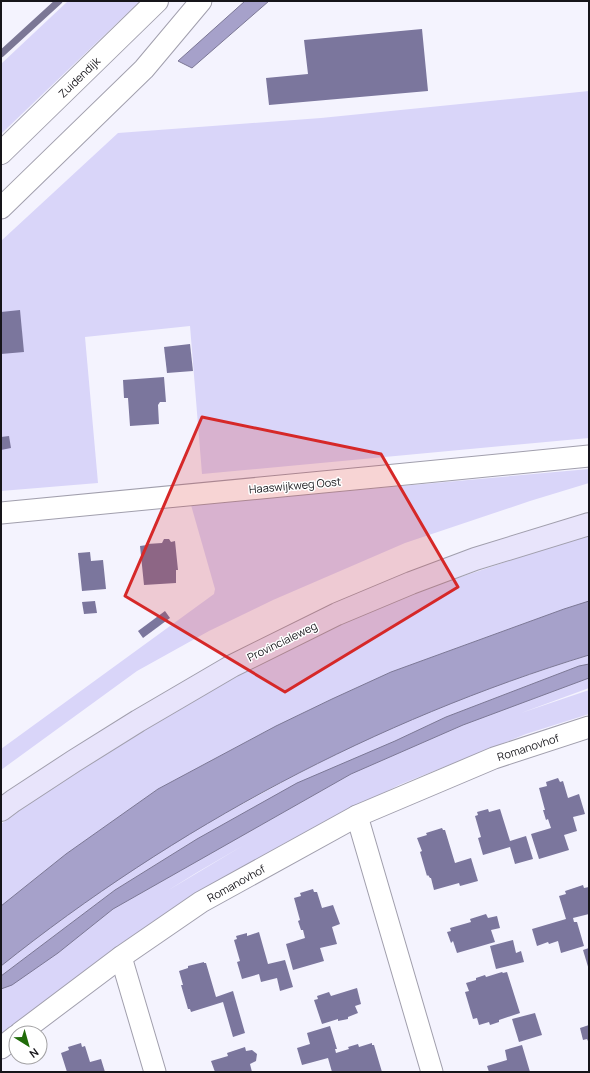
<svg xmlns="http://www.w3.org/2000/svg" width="590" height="1073" viewBox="0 0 590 1073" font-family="Manrope,sans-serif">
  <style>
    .green { fill: #d9d5f9; fill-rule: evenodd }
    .water { fill: #a6a1ca; stroke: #7b7795 }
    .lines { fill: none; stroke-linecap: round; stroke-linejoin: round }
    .stream { stroke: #7b7795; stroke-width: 7 }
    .building { fill: #7b769d }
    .minor-casing { stroke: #a19fad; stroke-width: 23 }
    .tertiary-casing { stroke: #a19fad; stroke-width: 24 }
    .secondary-casing { stroke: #a19fad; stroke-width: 24 }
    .minor { stroke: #fff; stroke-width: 21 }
    .tertiary { stroke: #fff; stroke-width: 22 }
    .secondary { stroke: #e8e4fb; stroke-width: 22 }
    .marked { fill: #d62828; fill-opacity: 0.2; stroke: #d62828; stroke-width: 3; stroke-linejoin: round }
    .labels { text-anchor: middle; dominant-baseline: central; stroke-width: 3; stroke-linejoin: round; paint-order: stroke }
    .street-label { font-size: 11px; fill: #16151a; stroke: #fff }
  </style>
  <rect width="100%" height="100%" fill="#f4f3fe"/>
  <g class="green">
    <polygon points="68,1 140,1 1,134 1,64"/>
    <polygon points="589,91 589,438 202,474 190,326 85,337 98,483 1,491 1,241 118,133 321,118"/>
    <polygon points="589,469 589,483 530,501 405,543 273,600 209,631 137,671 1,770 1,749 214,594 215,589 191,505"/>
    <polygon points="589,536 589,601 564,609 391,672 332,699 276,726 158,789 66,854 1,906 1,824 40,795 235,672 368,610 434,586 562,543"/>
    <path d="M 589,655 L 589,664 L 579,666 L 446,717 L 395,741 L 197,839 L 115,890 L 1,976 L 1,966 C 60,919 121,876 185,836 C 206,823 228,812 250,800 C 309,767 370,736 434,710 C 484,689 537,672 589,655 Z"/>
    <path d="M 589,678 L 589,688 L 521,713 L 589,690 L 589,714 L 526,734 L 399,785 L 283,844 L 181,905 L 1,1035 L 1,989 L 12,984 L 58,953 L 113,909 L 351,774 L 463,725 ZM 244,845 L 167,891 L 196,873 Z"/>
  </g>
  <g class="water">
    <polygon points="245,1 269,1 192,68 178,61"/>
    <path d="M 589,601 L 589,655 C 376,720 175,827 1,966 L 1,906 L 66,854 L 158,789 L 276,726 L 332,699 L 391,672 L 564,609 Z"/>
    <polygon points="589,664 589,678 463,725 351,774 113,909 58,953 12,985 1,989 1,976 115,890 197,839 297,783 395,741 446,717 579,666"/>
  </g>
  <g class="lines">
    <polyline class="stream" points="1,54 59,1"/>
  </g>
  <g class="building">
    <polygon points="422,29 428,91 269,105 266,78 308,74 304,40"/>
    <polygon points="20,310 24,352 1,354 1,312"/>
    <polygon points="190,344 193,371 167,373 164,347"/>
    <polygon points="164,377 166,402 160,402 158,405 159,424 130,426 128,398 124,398 123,380"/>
    <polygon points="9,436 11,448 1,450 1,437"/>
    <polygon points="164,539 169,539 171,542 175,541 178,570 176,570 176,583 144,585 140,546 147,545 147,544 162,543"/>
    <polygon points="90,552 91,561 103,560 106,589 82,591 78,553"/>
    <polygon points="95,601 97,613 84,614 82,602"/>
    <polygon points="165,611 170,618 143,638 138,631"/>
    <polygon points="558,778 560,782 563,781 568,798 579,794 585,814 573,817 577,831 564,835 569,850 539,859 531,834 551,828 548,819 546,820 543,810 545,810 539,788 547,786 546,782"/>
    <polygon points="488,809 489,812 500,809 510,841 526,836 533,859 515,864 510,847 483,855 478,838 481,837 475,816 478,815 477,812"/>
    <polygon points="442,828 443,830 445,830 455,863 471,858 478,881 460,886 459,883 434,890 431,878 430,878 428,875 427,876 420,852 422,851 417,838 427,835 426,833"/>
    <polygon points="583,885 584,888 589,887 589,914 573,918 574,922 577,922 584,946 561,953 558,941 549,944 548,942 537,946 532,929 566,919 559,896 566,894 565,891"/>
    <polygon points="313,889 314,892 317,892 322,908 333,905 340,924 332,927 337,944 320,948 324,961 293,970 286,944 305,938 303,930 301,930 298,921 300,920 294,898 301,896 300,893"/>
    <polygon points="486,914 488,918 497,916 500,928 491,930 495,942 457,953 453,941 451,943 447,932 451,931 450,928 471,922 470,919"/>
    <polygon points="259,932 268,964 285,960 293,987 280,991 277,978 261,982 259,974 242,979 237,962 240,961 234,940 237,939 236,936 247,933 247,936"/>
    <polygon points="513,940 516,953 521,951 524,962 496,969 490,946"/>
    <polygon points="589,948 589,970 583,950"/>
    <polygon points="204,962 204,963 206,963 216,997 233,991 245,1033 233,1037 223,1002 191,1012 190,1009 188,1009 181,985 183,985 179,971 188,968 188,966"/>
    <polygon points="502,972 503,973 507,972 520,1013 499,1020 499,1022 490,1025 489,1022 479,1025 477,1018 473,1019 465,992 469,991 466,983 476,980 476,978 485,975 486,977"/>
    <polygon points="357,988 361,1004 355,1006 358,1013 348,1017 348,1019 338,1021 338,1019 322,1024 314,1000 318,999 317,996 329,992 331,996"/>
    <polygon points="535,1013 542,1035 519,1042 512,1019"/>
    <polygon points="589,1025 589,1043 587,1039 583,1040 580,1028"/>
    <polygon points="330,1026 337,1049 335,1049 336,1053 349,1049 348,1047 358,1044 359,1047 372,1043 372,1045 374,1045 382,1072 332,1072 328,1058 302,1065 297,1048 310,1044 307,1033"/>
    <polygon points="81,1043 82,1047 85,1046 90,1062 101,1059 105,1072 67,1072 61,1053 69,1050 68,1047"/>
    <polygon points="522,1045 530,1072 489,1072 487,1066 507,1060 505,1050"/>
    <polygon points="245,1047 246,1051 252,1050 257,1054 256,1061 250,1064 252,1072 215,1072 211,1061 228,1056 227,1053"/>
  </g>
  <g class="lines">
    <defs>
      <g id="minor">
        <polyline points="1,208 144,69 201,1"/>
        <path d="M 1,513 C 197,495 393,475 589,456"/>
        <polyline points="357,816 432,1072"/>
        <polyline points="121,957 155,1072"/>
        <polyline points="20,1033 121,957 201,902 357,816 494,758 589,727"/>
        <polyline points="1,1048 16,1036"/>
      </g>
      <polyline id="tertiary" points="1,153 157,1"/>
      <polyline id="secondary" points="1,810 13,801 74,761 138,721 232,666 337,614 411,583 475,559 589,524"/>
    </defs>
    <use href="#minor" class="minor-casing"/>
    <use href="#tertiary" class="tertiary-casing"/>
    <use href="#secondary" class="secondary-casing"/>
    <use href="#minor" class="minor"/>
    <use href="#tertiary" class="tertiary"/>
    <use href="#secondary" class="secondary"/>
  </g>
  <path class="marked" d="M 202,417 L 381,454 L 458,587 L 285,692 L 125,596 Z"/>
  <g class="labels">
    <g class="street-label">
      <text transform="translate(79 77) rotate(-44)">Zuidendijk</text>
      <text transform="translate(295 485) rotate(-5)">Haaswijkweg Oost</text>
      <text transform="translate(282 641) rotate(-26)">Provincialeweg</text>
      <text transform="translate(528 747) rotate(-18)">Romanovhof</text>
      <text transform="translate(236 883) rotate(-29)">Romanovhof</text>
    </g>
  </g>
  <rect width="590" height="1073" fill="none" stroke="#16151a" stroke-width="4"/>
  <g transform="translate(28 1045) rotate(143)"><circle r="19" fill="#ffffff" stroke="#a2a1a3"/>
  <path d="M0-3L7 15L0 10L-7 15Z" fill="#206b09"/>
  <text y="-6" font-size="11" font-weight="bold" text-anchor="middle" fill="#16151a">N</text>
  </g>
</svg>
